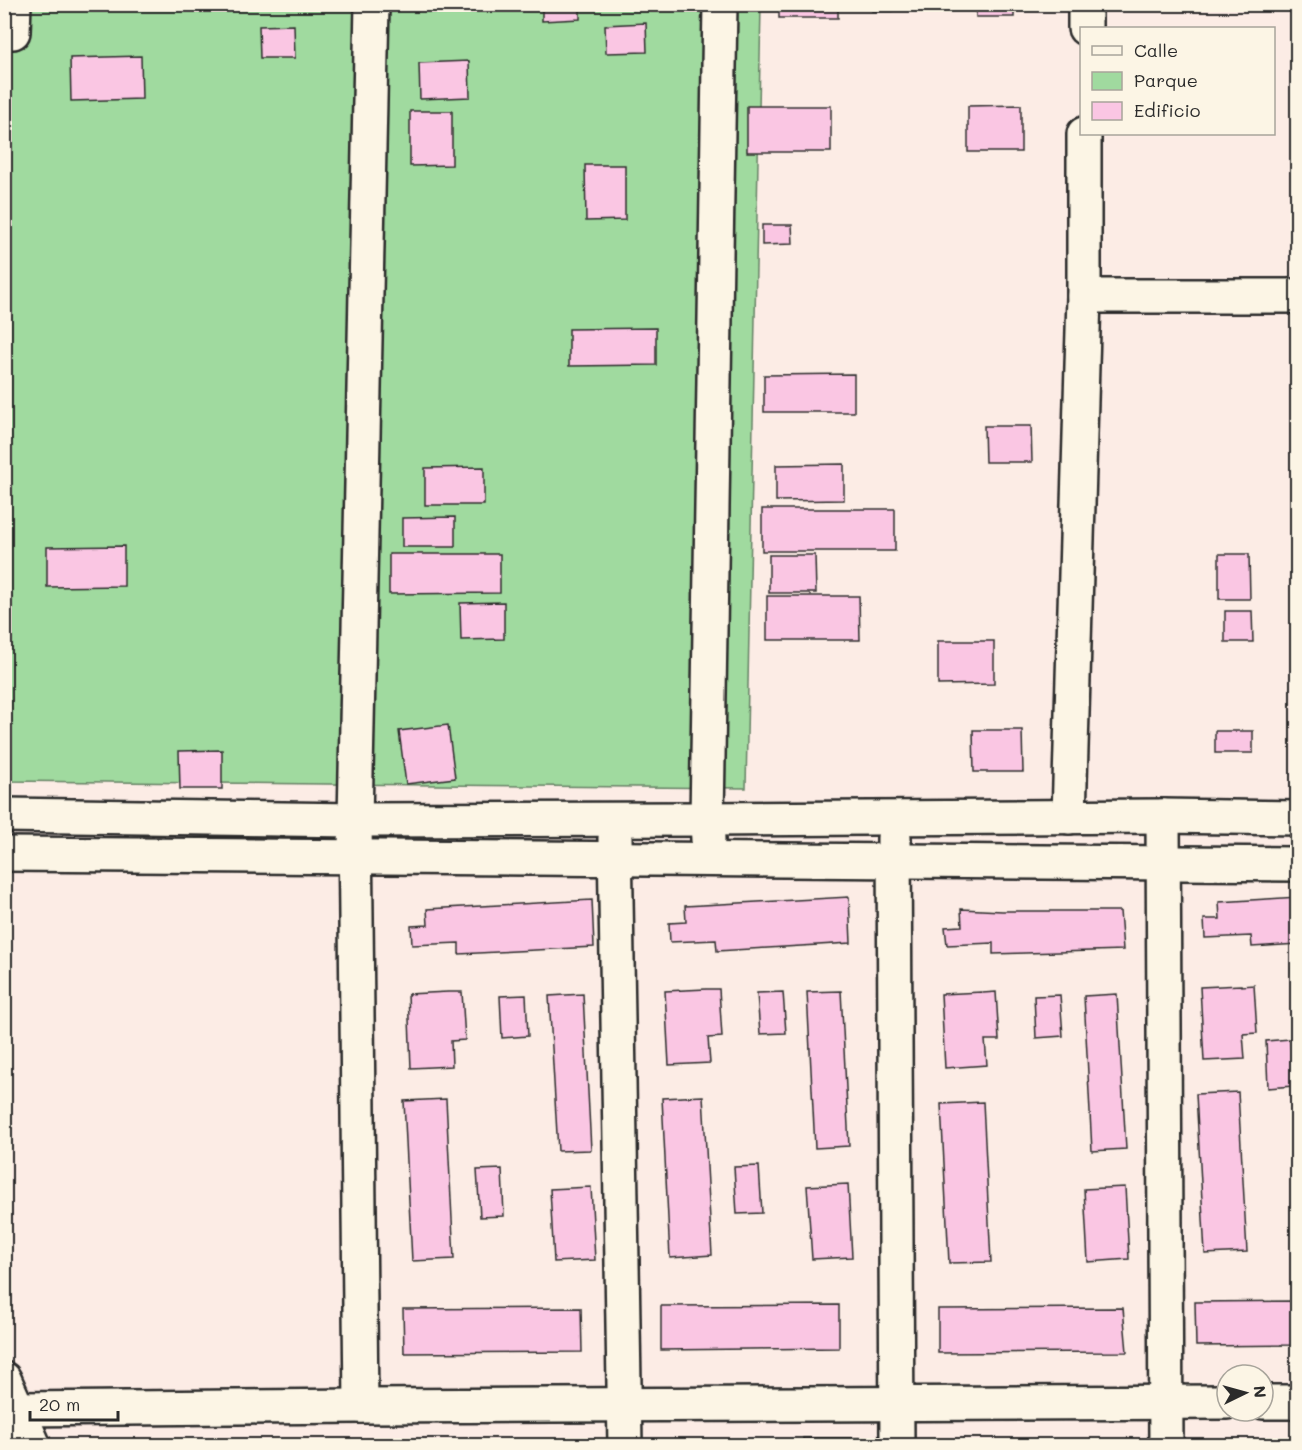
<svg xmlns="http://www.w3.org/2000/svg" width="1302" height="1450" viewBox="0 0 1302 1450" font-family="Mali,sans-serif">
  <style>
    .green { fill: #a0da9f; stroke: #668265; stroke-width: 1.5 }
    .building { fill: #fac6e3; stroke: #2b2b2b; stroke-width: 1.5 }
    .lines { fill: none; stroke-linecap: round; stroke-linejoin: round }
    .street-casing { stroke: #2b2b2b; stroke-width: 38 }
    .secondary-casing { stroke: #2b2b2b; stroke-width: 38 }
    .street { stroke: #fcf5e5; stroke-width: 33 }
    .secondary { stroke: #fcf5e5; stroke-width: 33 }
  </style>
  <rect width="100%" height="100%" fill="#fcece5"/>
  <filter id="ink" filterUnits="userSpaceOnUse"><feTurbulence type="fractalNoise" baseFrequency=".0167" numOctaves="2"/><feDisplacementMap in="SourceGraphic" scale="12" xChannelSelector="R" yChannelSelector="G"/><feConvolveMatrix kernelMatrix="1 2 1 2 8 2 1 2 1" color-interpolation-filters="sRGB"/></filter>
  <g filter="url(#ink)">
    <polygon class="green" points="5,5 761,5 746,788 5,781"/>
    <g class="building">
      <polygon points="542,4 580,4 580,19 542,21"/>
      <rect x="779" y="4" width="59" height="14"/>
      <rect x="872" y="4" width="21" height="7"/>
      <rect x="976" y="4" width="38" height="13"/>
      <polygon points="646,23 647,52 606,53 605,25"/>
      <polygon points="294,25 295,58 260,58 259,26"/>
      <polygon points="141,56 142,99 71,101 70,58"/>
      <polygon points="469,61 470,97 420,99 419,63"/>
      <polygon points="1021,105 1021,152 968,152 968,106"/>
      <rect x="747" y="106" width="84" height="46"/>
      <polygon points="410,111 452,111 452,165 410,166"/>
      <polygon points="585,165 625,165 625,220 586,221"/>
      <polygon points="762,225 792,225 793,244 762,245"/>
      <polygon points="656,328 656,365 569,366 569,329"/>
      <polygon points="854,374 854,412 764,412 764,375"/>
      <polygon points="984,426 1031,426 1032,462 985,462"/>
      <polygon points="844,464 844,500 776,501 776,465"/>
      <polygon points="484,467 484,505 425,505 425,468"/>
      <rect x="762" y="509" width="133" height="42"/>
      <polygon points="455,517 455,547 402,547 402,518"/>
      <polygon points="124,546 124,586 47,587 47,547"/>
      <polygon points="389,554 500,554 500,593 389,594"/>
      <polygon points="1219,554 1249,554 1250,599 1219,599"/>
      <polygon points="769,555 815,555 816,593 769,593"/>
      <polygon points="767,596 859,596 860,640 767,640"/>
      <polygon points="504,602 504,639 461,640 460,603"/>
      <polygon points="1225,611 1252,611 1253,642 1225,642"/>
      <polygon points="938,641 994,641 994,684 938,685"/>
      <polygon points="448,725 455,778 406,784 399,731"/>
      <polygon points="973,730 1022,730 1023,772 974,772"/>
      <rect x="1215" y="731" width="38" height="22"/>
      <polygon points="222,750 222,789 180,789 179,751"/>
      <polygon points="849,897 851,943 717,951 716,940 670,942 669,923 686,922 685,906"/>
      <polygon points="1298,897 1298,944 1252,947 1251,936 1205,938 1204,919 1220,919 1219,902"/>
      <polygon points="592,900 594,947 459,954 459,943 412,945 411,926 428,925 427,909"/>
      <polygon points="961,909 1002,911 1120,911 1123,950 993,954 993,943 947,945 945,927 962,926"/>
      <polygon points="1292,968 1298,968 1298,995 1295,995"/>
      <polygon points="1241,985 1241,986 1254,985 1257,1033 1243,1034 1245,1059 1204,1061 1200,987"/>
      <polygon points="706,989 719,989 722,1037 708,1038 710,1063 669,1065 665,991"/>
      <polygon points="841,991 849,1146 815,1148 807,992"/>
      <polygon points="448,992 462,992 465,1040 451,1041 452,1066 411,1068 408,994"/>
      <polygon points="783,992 786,1033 760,1034 757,993"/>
      <polygon points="982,992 983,993 996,992 999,1040 985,1040 987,1065 945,1068 941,994"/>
      <polygon points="583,994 591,1150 558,1151 549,996"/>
      <polygon points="1117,994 1126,1149 1092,1151 1084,996"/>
      <polygon points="526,995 528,1036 502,1038 500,996"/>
      <polygon points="1060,995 1063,1036 1036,1038 1034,996"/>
      <polygon points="1290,1039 1293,1086 1268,1088 1266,1041"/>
      <polygon points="1238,1092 1247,1252 1205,1254 1196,1094"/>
      <polygon points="703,1096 712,1255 670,1258 662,1098"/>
      <polygon points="446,1099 454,1259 412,1261 404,1101"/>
      <polygon points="983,1102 991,1262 949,1263 941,1104"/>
      <polygon points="759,1166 762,1213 737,1214 734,1167"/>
      <polygon points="502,1169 504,1216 480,1217 477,1170"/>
      <polygon points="848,1184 852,1257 812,1259 807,1186"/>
      <polygon points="591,1187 595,1260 554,1262 550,1189"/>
      <polygon points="1125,1187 1129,1259 1088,1262 1084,1189"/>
      <polygon points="1298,1301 1298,1345 1196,1346 1195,1302"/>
      <polygon points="839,1305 839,1348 661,1350 661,1306"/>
      <polygon points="581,1308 582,1352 404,1353 403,1309"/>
      <polygon points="1123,1308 1127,1352 938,1353 938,1309"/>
      <rect x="803" y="1438" width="58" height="8"/>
    </g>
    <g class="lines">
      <defs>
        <g id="street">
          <polyline points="1085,28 1085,4"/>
          <polyline points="13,32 14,4"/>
          <polyline points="1084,296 1298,296"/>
          <polyline points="4,815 355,820 707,819 1163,816 1298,818"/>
          <polyline points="1163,816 1166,1446"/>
          <polyline points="1069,817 1084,296 1084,134"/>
          <polyline points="615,838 625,1446"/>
          <polyline points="894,838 897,1446"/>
          <polyline points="708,840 707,819 720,4"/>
          <polyline points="4,854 1298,864"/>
          <polyline points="1263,1402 1298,1402"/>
          <polyline points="361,1406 355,820 372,4"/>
          <polyline points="18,1409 361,1406 1227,1402"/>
        </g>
        <polyline id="secondary" points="4,1379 34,1446"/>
      </defs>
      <use href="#street" class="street-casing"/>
      <use href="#secondary" class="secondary-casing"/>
      <use href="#street" class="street"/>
      <use href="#secondary" class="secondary"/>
    </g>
  </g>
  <rect width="1302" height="1450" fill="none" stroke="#fcf5e5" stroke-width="24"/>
  <rect x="12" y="12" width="1278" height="1426" fill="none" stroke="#2b2b2b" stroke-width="2" filter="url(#ink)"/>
  <rect x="1080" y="27" width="195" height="108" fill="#fcf5e5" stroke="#a8a49b" stroke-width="1.5"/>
  <rect x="1092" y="46" width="30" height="9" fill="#fcf5e5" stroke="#a8a49b" stroke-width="1.5"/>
  <text x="1134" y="57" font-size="18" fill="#2b2b2b">Calle</text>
  <rect x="1092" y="72" width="30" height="18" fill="#a0da9f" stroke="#a8a49b" stroke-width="1.5"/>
  <text x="1134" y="87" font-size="18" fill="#2b2b2b">Parque</text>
  <rect x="1092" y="102" width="30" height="18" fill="#fac6e3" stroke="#a8a49b" stroke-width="1.5"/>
  <text x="1134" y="117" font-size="18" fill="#2b2b2b">Edificio</text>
  <g transform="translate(1245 1393) rotate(85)"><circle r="28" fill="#fcf5e5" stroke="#a8a49b" stroke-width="1.5"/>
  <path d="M0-4.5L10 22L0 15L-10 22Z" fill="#2b2b2b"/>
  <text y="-9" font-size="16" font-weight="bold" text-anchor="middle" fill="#2b2b2b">N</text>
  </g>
  <path d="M30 1411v9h88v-9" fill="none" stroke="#2b2b2b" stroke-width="3"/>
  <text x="39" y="1411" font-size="18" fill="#2b2b2b" stroke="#fcf5e5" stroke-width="4.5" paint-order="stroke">20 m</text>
</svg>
